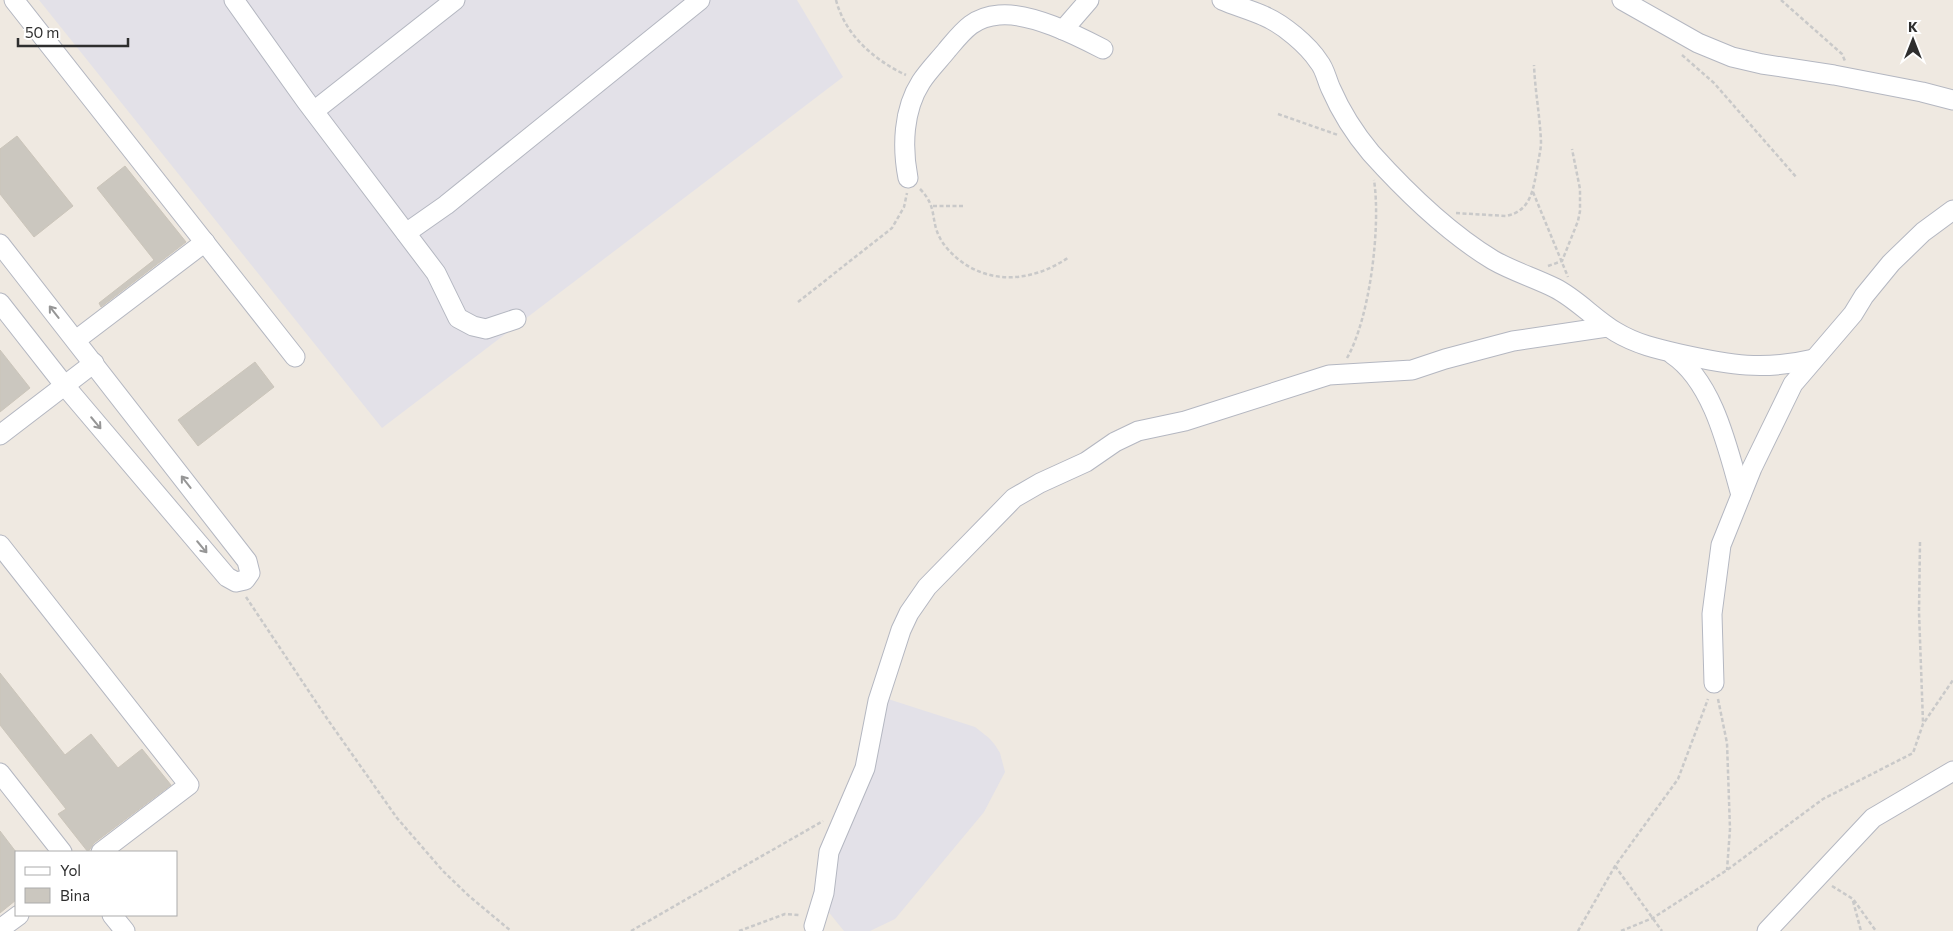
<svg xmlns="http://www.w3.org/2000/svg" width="1953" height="931" viewBox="0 0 1953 931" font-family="Commissioner,sans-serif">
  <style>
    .industrial { fill: #e3e1e8 }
    .building { fill: #cbc7bf; stroke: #cbc5ba }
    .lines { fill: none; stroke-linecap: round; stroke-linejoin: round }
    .minor-casing { stroke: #b4b7c1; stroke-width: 21 }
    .path { stroke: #c9c9c9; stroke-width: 2.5; stroke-dasharray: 4 2.5; stroke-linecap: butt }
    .minor { stroke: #fff; stroke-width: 19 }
    .oneway { stroke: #969696 }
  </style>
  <rect width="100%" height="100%" fill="#efe9e1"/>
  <g class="industrial">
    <polygon points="39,0 797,0 843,77 382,428"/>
    <polygon points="888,699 975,727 989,738 995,745 1000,753 1005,772 984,812 895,919 870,931 844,931 827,910 835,857 878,748"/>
  </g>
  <g class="building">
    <polygon points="17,136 73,206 34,237 0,194 0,149"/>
    <polygon points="125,166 186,242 101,307 99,303 154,260 97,188"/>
    <polygon points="0,350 30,388 0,412"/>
    <polygon points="255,362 274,387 198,446 178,420"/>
    <polygon points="0,673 65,755 91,734 118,768 142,749 171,785 94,843 88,852 58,814 66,809 0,725"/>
    <polygon points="0,831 16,852 16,900 0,913"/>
  </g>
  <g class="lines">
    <defs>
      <g id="minor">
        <polyline points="14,0 295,357"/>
        <polyline points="234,0 306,101 436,273 458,318 473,326 486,329 516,319"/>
        <path d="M 1222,0 C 1236,6 1251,10 1264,16 C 1283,24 1308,45 1319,62 C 1325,69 1327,81 1331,89 C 1341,112 1355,134 1371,153 C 1407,193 1447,232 1493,260 C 1512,271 1535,278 1555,288 C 1577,299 1594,319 1616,332 C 1636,344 1657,349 1680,354 C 1730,365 1763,371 1814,359"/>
        <polyline points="1622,0 1698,43 1732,57 1762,64 1834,75 1922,92 1953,100"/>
        <polyline points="1063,30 1089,0"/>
        <polyline points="314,111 455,0"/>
        <path d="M 908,178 C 902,147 903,110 921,82 C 928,71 939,60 947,50 C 963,31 973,17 999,15 C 1030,12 1076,35 1103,49"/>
        <polyline points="406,233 446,205 700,0"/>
        <polyline points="0,244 247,561 250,573 245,580 236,582 227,577 65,386 0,303"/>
        <polyline points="76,340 205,242"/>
        <path d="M 1672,354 C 1714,382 1728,450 1741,495"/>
        <polyline points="0,435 94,363"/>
        <polyline points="0,545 189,785 101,852"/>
        <polyline points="1714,683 1712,614 1721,545 1752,468 1793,384 1853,314 1864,296 1891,263 1923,232 1953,210"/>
        <polyline points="0,773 62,852"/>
        <polyline points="112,915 125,931"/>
        <polyline points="814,926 824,893 829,852 865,768 878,701 901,630 909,613 927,587 1014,498 1040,483 1086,462 1115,442 1138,431 1185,421 1329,375 1412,370 1445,359 1513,341 1607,327"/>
        <polyline points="0,929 19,915"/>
        <polyline points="1767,931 1873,818 1953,771"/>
      </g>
    </defs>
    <use href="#minor" class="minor-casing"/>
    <g class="path">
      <path d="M 836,0 C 845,35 874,60 906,75"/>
      <polyline points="1781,0 1842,54 1845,61"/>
      <polyline points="1682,55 1714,83 1797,178"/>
      <polyline points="1278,114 1338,135"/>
      <path d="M 920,189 C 938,207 930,220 940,238 C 944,246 951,253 958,259 C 991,286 1035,281 1069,257"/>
      <polyline points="1533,192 1568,277"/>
      <polyline points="933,206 963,206"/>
      <path d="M 1456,213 L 1506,216 C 1531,211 1533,190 1537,169 C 1538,160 1541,151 1541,142 C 1540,116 1535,91 1534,65"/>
      <polyline points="1548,266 1562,261 1578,221 1580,211 1580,189 1572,149"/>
      <polyline points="798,302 892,228 904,207 907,193"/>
      <path d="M 1347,358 C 1370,318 1381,226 1374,180"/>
      <polyline points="1920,542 1919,612 1923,722"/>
      <polyline points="246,597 328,720 397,818 443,871 469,896 511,931"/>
      <polyline points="1718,699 1727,743 1730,829 1727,870"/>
      <polyline points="1615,866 1662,931"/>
      <polyline points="1832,886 1853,899 1876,931"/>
      <polyline points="1853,901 1861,931"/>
      <polyline points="631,931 823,821"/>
      <polyline points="739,931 785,914 799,915"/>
      <polyline points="1578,931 1615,866 1678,779 1708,699"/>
      <polyline points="1621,931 1653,918 1727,870 1823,799 1913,753 1923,724 1953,680"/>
    </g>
    <use href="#minor" class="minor"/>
  </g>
  <defs><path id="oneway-shaft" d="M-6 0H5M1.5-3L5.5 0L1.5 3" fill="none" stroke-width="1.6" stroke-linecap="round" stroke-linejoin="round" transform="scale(1.25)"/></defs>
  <g class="oneway">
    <use href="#oneway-shaft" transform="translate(54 312) rotate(-128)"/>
    <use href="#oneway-shaft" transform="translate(96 423) rotate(50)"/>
    <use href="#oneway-shaft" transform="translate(186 482) rotate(-128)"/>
    <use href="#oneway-shaft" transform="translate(202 547) rotate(50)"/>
  </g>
  <rect x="15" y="851" width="162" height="65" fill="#ffffff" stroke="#ababab"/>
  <rect x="25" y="867" width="25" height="8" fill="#ffffff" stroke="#ababab"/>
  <text x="60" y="876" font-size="15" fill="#2e2e2e">Yol</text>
  <rect x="25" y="888" width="25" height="15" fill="#cbc7bf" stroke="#ababab"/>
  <text x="60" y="901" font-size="15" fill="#2e2e2e">Bina</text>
  <g transform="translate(1913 40)" stroke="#ffffff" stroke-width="4" paint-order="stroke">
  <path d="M0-4L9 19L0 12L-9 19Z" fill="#2e2e2e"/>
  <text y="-8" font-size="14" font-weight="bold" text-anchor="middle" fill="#2e2e2e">K</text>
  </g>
  <path d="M18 38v8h110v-8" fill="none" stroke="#2e2e2e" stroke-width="2.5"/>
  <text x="25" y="38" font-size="15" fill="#2e2e2e" stroke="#ffffff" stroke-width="4" paint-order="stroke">50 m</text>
</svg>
